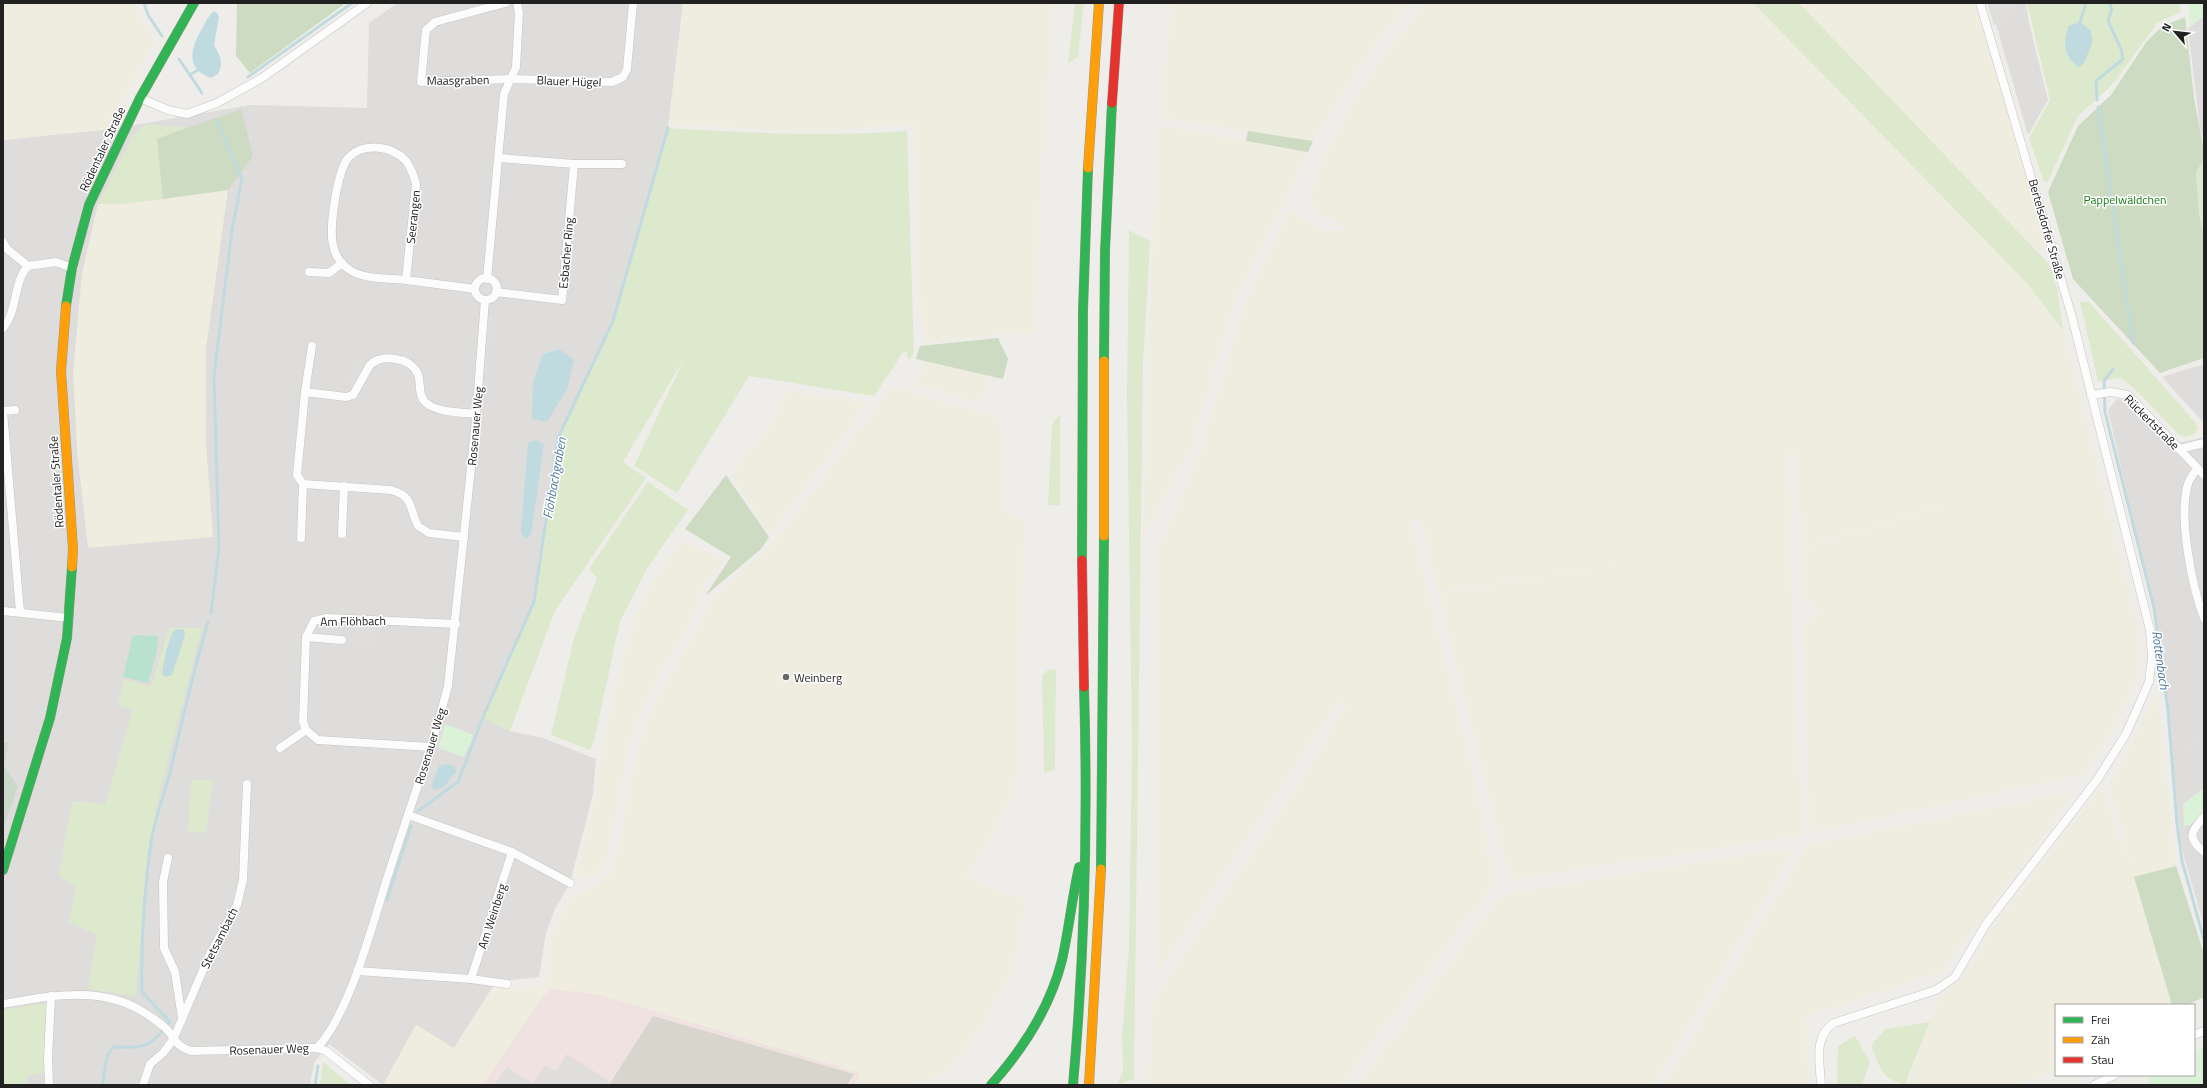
<svg xmlns="http://www.w3.org/2000/svg" width="2207" height="1088" viewBox="0 0 2207 1088" font-family="'Titillium Web',sans-serif">
  <style>
    .residential { fill: #dedddb }
    .commercial { fill: #f0e2e1 }
    .construction { fill: #d8d6cc }
    .farmland { fill: #eeeddf; fill-rule: evenodd }
    .grass { fill: #dde9cc }
    .forest { fill: #ccdbc1 }
    .cemetery { fill: #cad9c9 }
    .park { fill: #dbf2d9 }
    .pitch { fill: #b9e2ce }
    .parking { fill: #dfdedd }
    .water { fill: #c0dbe0 }
    .lines { fill: none; stroke-linecap: round; stroke-linejoin: round }
    .stream { stroke: #c0dbe0; stroke-width: 3 }
    .street-casing { stroke: #c5c4c2; stroke-width: 9 }
    .fast-casing { stroke: #989783; stroke-width: 10 }
    .slow-casing { stroke: #989783; stroke-width: 10 }
    .jam-casing { stroke: #989783; stroke-width: 10 }
    .street { stroke: #fdfcfc; stroke-width: 8 }
    .fast { stroke: #30b455; stroke-width: 9 }
    .slow { stroke: #ff9f0a; stroke-width: 9 }
    .jam { stroke: #e5322d; stroke-width: 9 }
    .poi-dot { fill: #696867; stroke: #fff; stroke-width: 1.5 }
    .labels { text-anchor: middle; dominant-baseline: central; stroke-width: 3; stroke-linejoin: round; paint-order: stroke }
    .street-label { font-size: 12px; fill: #212121; stroke: #fff }
    .park-label { font-size: 12px; fill: #147a16; stroke: #fff }
    .poi-label { font-size: 12px; fill: #212121; stroke: #fff; text-anchor: start }
    .water-label { font-size: 13px; font-style: italic; fill: #4c799c; stroke: #fff }
  </style>
  <rect width="100%" height="100%" fill="#efedea"/>
  <g class="residential">
    <polygon points="397,3 683,3 668,128 613,321 558,438 534,602 483,716 510,731 543,738 596,759 593,794 570,883 555,909 546,933 539,977 496,982 454,1048 416,1025 383,1085 329,1044 314,1063 310,1085 3,1085 3,140 112,129 250,105 367,108 369,23"/>
    <polygon points="1990,3 2026,3 2029,23 2048,100 2028,135"/>
    <polygon points="2189,3 2204,3 2204,142 2200,128 2188,28 2190,27"/>
    <polygon points="2204,364 2204,423 2162,377"/>
    <polygon points="2118,398 2179,443 2204,437 2204,926 2181,846 2161,645 2108,410"/>
  </g>
  <polygon class="commercial" points="551,989 598,994 861,1073 854,1085 482,1085 543,996"/>
  <polygon class="construction" points="653,1016 854,1074 847,1085 609,1085"/>
  <g class="farmland">
    <polygon points="3,3 134,3 138,15 156,41 105,129 3,140"/>
    <polygon points="683,3 1053,3 1040,176 1036,333 1000,334 924,344 917,242 914,123 824,131 772,130 669,123"/>
    <polygon points="1172,3 1407,3 1358,67 1313,141 1161,117"/>
    <path d="M 1427,3 L 1753,3 L 2024,280 L 2063,330 L 2140,637 L 2137,661 L 2137,680 L 2110,734 L 2084,774 L 1810,833 L 1803,626 L 1817,614 L 1817,604 L 1803,596 L 1799,462 L 1797,452 L 1786,455 L 1791,508 L 1789,538 L 1802,835 L 1510,880 L 1439,594 L 1684,555 L 1439,592 L 1422,521 L 1409,520 L 1464,737 L 1488,843 L 1483,847 L 1494,866 L 1491,887 L 1340,1085 L 1155,1085 L 1149,1077 L 1154,999 L 1294,792 L 1348,704 L 1338,701 L 1159,971 L 1156,557 L 1200,454 L 1244,308 L 1290,210 L 1323,231 L 1348,230 L 1316,212 L 1311,196 L 1323,160 L 1353,103 L 1380,60 ZM 1990,492 L 1810,546 L 1804,546 L 1989,492 Z"/>
    <polygon points="1797,3 1975,3 2047,247 2037,251"/>
    <polygon points="1159,126 1308,152 1241,287 1224,331 1192,444 1143,538 1149,327"/>
    <polygon points="228,190 206,349 206,443 213,537 88,548 77,451 73,372 82,273 98,204 119,204"/>
    <polygon points="925,362 988,376 979,403 916,384"/>
    <polygon points="892,387 999,418 1004,510 1024,521 1017,769 1013,789 1002,815 966,878 1025,900 1012,970 986,1019 958,1058 938,1077 903,1085 854,1085 860,1073 598,994 551,989 543,996 482,1085 383,1085 416,1025 454,1048 491,990 544,988 547,979 552,939 560,916 571,901 611,873 615,866 634,765 647,719 715,596 776,541"/>
    <polygon points="788,391 867,403 770,535 731,474 770,427"/>
    <polygon points="683,541 725,559 699,592 702,600 648,695 635,724 620,786 608,854 603,865 595,873 575,879 595,798 603,745 620,670 635,620 655,578"/>
    <polygon points="2157,691 2176,866 2134,877 2172,1005 2056,1005 2056,1070 2016,1085 1908,1085 1939,998 1962,980 1992,930 2101,787 2132,870 2110,786"/>
    <polygon points="2066,793 2074,794 1943,971 1806,1016 1808,1085 1665,1085 1808,845"/>
    <polygon points="1795,848 1653,1085 1359,1085 1498,900 1521,891"/>
  </g>
  <g class="grass">
    <polygon points="1075,3 1084,3 1078,57 1068,63"/>
    <polygon points="1753,3 1799,3 2049,264 2057,288 2063,330 2024,280"/>
    <polygon points="2027,3 2179,3 2181,12 2157,23 2114,83 2078,116 2048,181 2044,182 2029,138 2050,100"/>
    <polygon points="146,124 186,127 157,140 163,199 119,204 98,204 134,133 138,132"/>
    <path d="M 668,128 C 748,133 827,137 907,131 L 914,353 L 910,358 L 907,359 L 907,352 L 904,351 L 874,396 L 749,376 L 677,493 L 634,466 L 685,357 L 623,462 L 646,478 L 555,611 L 510,731 L 483,717 L 534,602 L 558,438 L 613,321 Z"/>
    <polygon points="2204,159 2204,236 2199,214 2196,172"/>
    <polygon points="1129,230 1150,241 1143,365 1134,1079 1117,1085 1123,1072 1122,1035 1129,948 1132,747 1127,393"/>
    <polygon points="2080,302 2089,302 2194,421 2198,427 2195,434 2185,437 2178,434 2135,389 2121,378 2098,381"/>
    <polygon points="1060,414 1060,505 1048,505 1052,424"/>
    <polygon points="648,482 688,510 648,567 620,621 594,742 590,750 551,735 574,638 597,578 589,569"/>
    <polygon points="169,628 202,628 161,787 147,855 136,996 88,989 97,935 69,922 76,887 59,876 72,801 105,804 133,710 118,705 124,679 151,687"/>
    <polygon points="1056,669 1055,770 1044,773 1042,675 1048,670"/>
    <polygon points="191,780 213,780 206,832 188,833"/>
    <polygon points="38,1004 46,1004 48,1073 27,1075 27,1085 3,1085 3,1010"/>
    <path d="M 1930,1022 L 1905,1084 C 1881,1080 1880,1066 1871,1046 L 1885,1029 Z"/>
    <polygon points="1855,1036 1870,1062 1862,1085 1837,1085 1838,1046"/>
    <polygon points="323,1062 351,1085 320,1085"/>
  </g>
  <g class="forest">
    <polygon points="237,3 346,3 250,73 236,56"/>
    <polygon points="2185,17 2194,98 2204,151 2204,159 2196,172 2199,214 2204,236 2204,358 2160,373 2073,279 2048,192 2078,126 2111,95 2147,41 2163,26"/>
    <path d="M 241,109 L 253,156 L 228,190 L 163,199 L 157,139 C 185,128 213,120 241,109 Z"/>
    <polygon points="1248,131 1313,141 1308,152 1246,141"/>
    <polygon points="998,338 1008,359 1003,379 916,359 920,346"/>
    <polygon points="726,475 769,537 761,549 705,596 731,557 685,529"/>
    <polygon points="2176,866 2204,954 2204,997 2187,1005 2172,1005 2134,877"/>
  </g>
  <polygon class="cemetery" points="3,743 8,743 4,767 18,786 3,829"/>
  <g class="park">
    <polygon points="2189,3 2204,3 2204,16 2190,27"/>
    <polygon points="445,724 474,735 464,757 438,748"/>
    <polygon points="2204,788 2204,812 2191,825 2184,826 2183,804"/>
    <polygon points="2204,1047 2204,1085 2150,1085 2146,1075 2194,1075 2194,1051"/>
  </g>
  <polygon class="pitch" points="133,635 158,636 157,651 148,683 123,677"/>
  <g class="parking">
    <polygon points="1987,3 2016,3 2020,16 1994,25"/>
    <polygon points="485,315 494,315 490,374 479,373"/>
    <polygon points="359,358 370,365 357,389 346,382"/>
    <polygon points="356,625 376,626 375,651 355,651"/>
    <polygon points="2204,732 2204,740 2185,752 2181,747"/>
    <polygon points="567,1054 609,1081 607,1085 494,1085 507,1067 533,1084 545,1065 556,1071"/>
  </g>
  <g class="water">
    <path d="M 214,11 L 218,14 L 219,17 L 214,45 C 220,56 224,62 218,74 L 211,78 C 183,68 192,45 203,27 C 206,21 209,15 214,11 Z"/>
    <path d="M 2080,22 L 2090,30 L 2093,41 L 2084,63 L 2079,67 C 2064,59 2062,41 2069,26 Z"/>
    <polygon points="559,349 574,360 567,389 547,422 532,419 533,383 543,354"/>
    <polygon points="537,440 544,444 531,534 525,539 521,532 528,442"/>
    <path d="M 179,629 L 184,630 L 185,635 L 172,675 L 165,677 L 162,674 C 164,659 167,644 174,630 Z"/>
    <polygon points="446,764 455,766 456,772 443,788 433,790 432,784 439,766"/>
  </g>
  <g class="lines">
    <g class="stream">
      <polyline points="144,3 148,15 162,36"/>
      <polyline points="2080,22 2086,3"/>
      <polyline points="179,59 202,93"/>
      <polyline points="190,75 198,70"/>
      <polyline points="248,77 352,3"/>
      <polyline points="2097,100 2096,81 2123,59 2121,49 2108,21 2112,9 2109,3"/>
      <polyline points="2098,107 2133,343"/>
      <polyline points="2113,369 2104,381 2105,412 2154,608 2168,711 2177,824 2182,861 2204,940"/>
      <polyline points="211,613 219,549 214,376 232,230 242,179 217,121"/>
      <polyline points="418,811 458,782 483,717 534,602 558,438 613,321 668,128"/>
      <polyline points="387,900 411,826"/>
      <path d="M 102,1085 L 107,1057 L 113,1047 C 146,1048 149,1048 170,1022 L 142,992 C 141,943 144,892 151,843 C 154,820 164,796 170,773 C 182,722 193,672 208,622"/>
      <polyline points="315,1085 318,1066"/>
    </g>
    <defs>
      <g id="street">
        <polyline points="505,3 435,22 426,30 421,82 510,79 612,82 623,77 627,69 633,3"/>
        <polyline points="140,98 168,110 187,114 217,103 262,78 367,3"/>
        <polyline points="574,164 622,164"/>
        <polyline points="3,242 7,249 28,266"/>
        <polyline points="309,272 329,273 342,263"/>
        <circle cx="486" cy="289" r="11"/>
        <polyline points="487,279 504,94 516,67 519,12 517,3"/>
        <path d="M 406,280 C 388,278 362,280 347,268 C 340,263 335,254 333,245 C 329,228 337,170 349,157 C 364,142 393,146 406,161 C 411,168 414,176 416,184 L 406,280 L 475,289"/>
        <polyline points="496,292 562,300 574,164 499,158"/>
        <path d="M 3,328 C 18,311 13,282 28,266 L 56,262 L 72,268"/>
        <polyline points="305,392 312,346"/>
        <polyline points="2091,395 2111,392 2128,395 2204,475"/>
        <polyline points="3,411 20,612"/>
        <polyline points="3,411 15,410"/>
        <polyline points="2179,449 2204,443"/>
        <path d="M 2197,468 C 2195,472 2191,477 2189,481 C 2177,513 2192,587 2204,618"/>
        <polyline points="342,534 344,486"/>
        <path d="M 464,537 L 429,533 L 418,526 C 408,507 415,497 391,490 L 303,484 L 297,475 L 305,392 L 346,397 L 353,395 L 370,365 C 382,353 409,358 417,372 C 422,381 417,394 425,402 C 436,413 462,412 476,414"/>
        <polyline points="301,538 303,484"/>
        <polyline points="3,611 69,618"/>
        <polyline points="306,637 342,640"/>
        <polyline points="431,747 318,740 306,730 303,722 306,637 314,621 327,618 456,624"/>
        <polyline points="280,748 306,730"/>
        <polyline points="408,815 512,852 570,883"/>
        <path d="M 2204,817 C 2190,832 2187,838 2204,852"/>
        <polyline points="168,858 163,882 164,948 175,972 182,1018"/>
        <polyline points="357,971 471,979 512,852"/>
        <polyline points="471,979 507,984"/>
        <path d="M 3,1004 C 52,996 104,984 148,1015 C 155,1020 164,1025 169,1032 C 177,1042 177,1046 191,1051 L 317,1048 L 326,1051 L 369,1085"/>
        <polyline points="2194,1035 2204,1031"/>
        <path d="M 317,1048 C 349,1014 371,930 385,885 C 402,831 421,778 438,723 L 448,686 L 475,430 L 485,300"/>
        <polyline points="49,1085 48,1059 51,996"/>
        <polyline points="143,1085 150,1064 163,1053 173,1040 209,956 237,905 243,880 247,784"/>
        <path d="M 1821,1085 C 1820,1063 1813,1036 1834,1023 L 1936,990 L 1955,977 L 1986,924 L 2097,780 L 2126,734 L 2149,682 L 2152,657 L 2150,630 L 2072,317 L 1980,3"/>
        <polyline points="2094,1085 2115,1075"/>
      </g>
      <g id="fast">
        <polyline points="66,306 72,268 89,205 140,98 194,3"/>
        <polyline points="1104,361 1105,251 1112,103"/>
        <polyline points="1082,560 1083,310 1088,168"/>
        <polyline points="1101,869 1104,536"/>
        <polyline points="3,870 50,718 67,638 72,567"/>
        <path d="M 991,1085 C 1024,1048 1050,1008 1062,960 C 1069,929 1072,898 1079,867"/>
        <path d="M 1073,1085 C 1085,951 1088,822 1084,687"/>
      </g>
      <g id="slow">
        <polyline points="1088,168 1099,3"/>
        <polyline points="66,306 61,371 73,549 72,567"/>
        <polyline points="1104,536 1104,361"/>
        <polyline points="1089,1085 1101,869"/>
      </g>
      <g id="jam">
        <polyline points="1112,103 1119,3"/>
        <polyline points="1082,560 1084,687"/>
      </g>
    </defs>
    <use href="#street" class="street-casing"/>
    <use href="#fast" class="fast-casing"/>
    <use href="#slow" class="slow-casing"/>
    <use href="#jam" class="jam-casing"/>
    <use href="#street" class="street"/>
    <use href="#fast" class="fast"/>
    <use href="#slow" class="slow"/>
    <use href="#jam" class="jam"/>
  </g>
  <circle class="poi-dot" cx="786" cy="677" r="4"/>
  <g class="labels">
    <g class="street-label">
      <text transform="translate(458 80) rotate(-1)">Maasgraben</text>
      <text transform="translate(569 81) rotate(2)">Blauer Hügel</text>
      <text transform="translate(102 149) rotate(-65)">Rödentaler Straße</text>
      <text transform="translate(413 217) rotate(-84)">Seerangen</text>
      <text transform="translate(2047 229) rotate(74)">Bertelsdorfer Straße</text>
      <text transform="translate(566 253) rotate(-85)">Esbacher Ring</text>
      <text transform="translate(2152 422) rotate(45)">Rückertstraße</text>
      <text transform="translate(475 426) rotate(-85)">Rosenauer Weg</text>
      <text transform="translate(56 482) rotate(-94)">Rödentaler Straße</text>
      <text transform="translate(353 621) rotate(-1)">Am Flöhbach</text>
      <text transform="translate(430 746) rotate(-73)">Rosenauer Weg</text>
      <text transform="translate(492 916) rotate(-72)">Am Weinberg</text>
      <text transform="translate(219 938) rotate(-63)">Stetsambach</text>
      <text transform="translate(269 1049) rotate(-2)">Rosenauer Weg</text>
    </g>
    <g class="park-label">
      <text x="2125" y="199">Pappelwäldchen</text>
    </g>
    <g class="poi-label">
      <text x="794" y="677">Weinberg</text>
    </g>
    <g class="water-label">
      <text transform="translate(554 478) rotate(-80)">Flöhbachgraben</text>
      <text transform="translate(2161 660) rotate(82)">Rottenbach</text>
    </g>
  </g>
  <rect width="2207" height="1088" fill="none" stroke="#212121" stroke-width="8"/>
  <rect x="2055" y="1004" width="140" height="72" fill="#ffffff" stroke="#a6a6a6"/>
  <rect x="2063" y="1017" width="20" height="6" fill="#30b455" stroke="#a6a6a6"/>
  <text x="2091" y="1024" font-size="12" fill="#212121">Frei</text>
  <rect x="2063" y="1037" width="20" height="6" fill="#ff9f0a" stroke="#a6a6a6"/>
  <text x="2091" y="1044" font-size="12" fill="#212121">Zäh</text>
  <rect x="2063" y="1057" width="20" height="6" fill="#e5322d" stroke="#a6a6a6"/>
  <text x="2091" y="1064" font-size="12" fill="#212121">Stau</text>
  <g transform="translate(2175 32) rotate(298)" stroke="#ffffff" stroke-width="3" paint-order="stroke">
  <path d="M0-3L7 15L0 10L-7 15Z" fill="#212121"/>
  <text y="-6" font-size="11" font-weight="bold" text-anchor="middle" fill="#212121">N</text>
  </g>
</svg>
